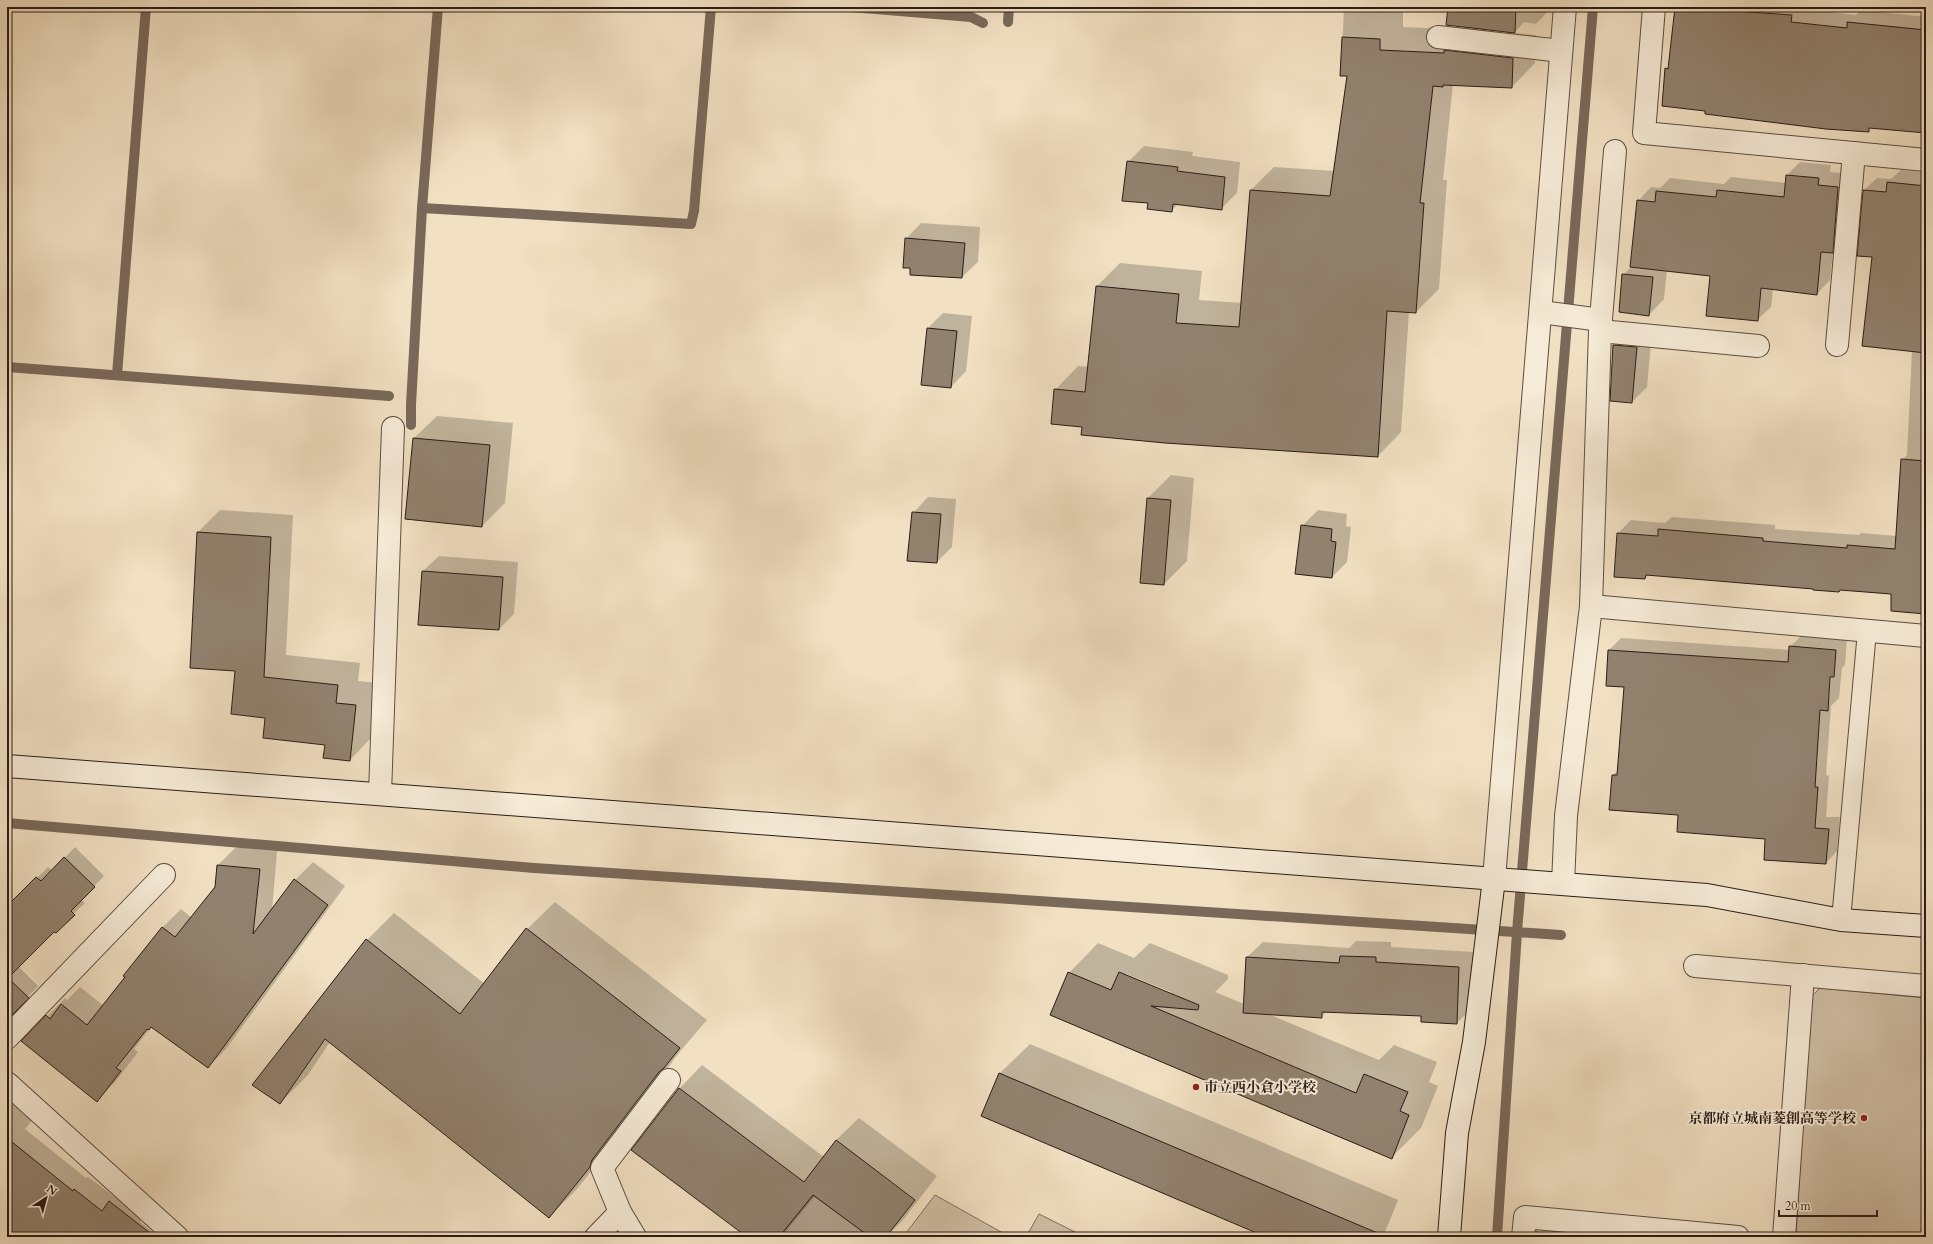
<svg xmlns="http://www.w3.org/2000/svg" width="1933" height="1244" viewBox="0 0 1933 1244" font-family="Cardo,'Noto Serif JP',serif">
  <style>
    .green { fill: #cfbfa5; stroke: #7c6e5e }
    .water { fill: #ad9d88; stroke: #79695a }
    .shadow { fill: #0003; fill-rule: evenodd }
    .lines { fill: none; stroke-linecap: round; stroke-linejoin: round }
    .stream { stroke: #79695a; stroke-width: 10 }
    .building { fill: #91826f; stroke: #2a1c16 }
    .lane-casing { stroke: #5c4d41; stroke-width: 20 }
    .street-casing { stroke: #5c4d41; stroke-width: 24 }
    .secondary-casing { stroke: #2a1c16; stroke-width: 24 }
    .lane { stroke: #f6ebd7; stroke-width: 18 }
    .street { stroke: #f6ebd7; stroke-width: 22 }
    .secondary { stroke: #f6ebd7; stroke-width: 22 }
    .poi-dot { fill: #8f2418; stroke: #f6ebd7; stroke-width: 1.5 }
    .labels { text-anchor: middle; dominant-baseline: central; stroke-width: 4; stroke-linejoin: round; paint-order: stroke }
    .poi-label { font-size: 14px; font-weight: bold; fill: #2a1c16; stroke: #f6ebd7; text-anchor: start }
  </style>
  <rect width="100%" height="100%" fill="#f1e0c2"/>
  <filter id="stains"><feTurbulence type="fractalNoise" baseFrequency=".005" numOctaves="4"/><feColorMatrix values="0 0 0 0 .2 0 0 0 0 .09 0 0 0 0 .02 0 0 0 .5 -.17"/></filter>
  <radialGradient id="worn" r=".72"><stop offset=".6" stop-color="#630" stop-opacity="0"/><stop offset="1" stop-color="#630" stop-opacity=".3"/></radialGradient>
  <g class="green">
    <polygon points="1820,988 1926,998 1926,1237 1796,1237 1810,998"/>
    <polygon points="935,1195 1010,1237 903,1237"/>
    <polygon points="1039,1214 1085,1237 1026,1237"/>
    <polygon points="1536,1228 1650,1237 1536,1237"/>
  </g>
  <polygon class="water" points="813,1195 862,1231 857,1237 779,1237"/>
  <g class="shadow">
    <polygon points="1344,7 1403,7 1403,27 1466,30 1469,27 1449,7 1552,7 1536,24 1524,22 1514,33 1536,35 1535,63 1512,87 1453,84 1443,180 1447,180 1439,289 1416,312 1409,311 1401,432 1378,456 1083,426 1055,390 1078,366 1089,367 1097,286 1120,263 1202,271 1199,300 1242,303 1251,190 1274,167 1335,171 1348,75 1341,75"/>
    <polygon points="1676,7 1804,7 1803,9 1856,15 1861,10 1926,17 1926,132 1872,127 1868,131 1706,110 1666,69 1670,65"/>
    <polygon points="1144,146 1193,152 1192,156 1240,162 1237,193 1221,209 1179,203 1172,210 1149,202 1128,162"/>
    <polygon points="1800,162 1831,165 1830,172 1851,174 1846,239 1833,251 1830,280 1817,294 1773,289 1771,307 1757,320 1711,275 1667,270 1664,299 1649,315 1623,275 1632,266 1638,201 1651,187 1660,188 1670,178 1724,184 1731,177 1786,183 1787,175"/>
    <polygon points="1926,169 1926,611 1892,593 1841,589 1839,591 1648,575 1645,578 1618,533 1631,520 1665,523 1672,517 1775,525 1775,529 1859,535 1861,533 1897,536 1902,460 1907,455 1912,350 1873,256 1864,190 1877,178 1891,179 1901,170 1923,172"/>
    <polygon points="921,223 980,227 978,262 962,277 911,274 906,239"/>
    <polygon points="943,313 972,316 966,371 951,387 928,328"/>
    <polygon points="1629,330 1652,332 1647,387 1632,402 1614,345"/>
    <polygon points="437,416 513,423 505,503 482,526 414,438"/>
    <polygon points="1171,475 1194,478 1187,561 1164,584 1141,582 1148,498"/>
    <polygon points="928,497 956,499 952,547 937,562 913,513"/>
    <polygon points="220,510 293,515 286,655 360,663 358,681 378,683 372,737 350,760 326,744 266,717 236,670 198,532"/>
    <polygon points="1318,510 1347,514 1346,526 1351,527 1347,562 1332,577 1302,526"/>
    <polygon points="439,556 518,562 514,614 499,629 423,571"/>
    <polygon points="1802,635 1847,638 1845,665 1842,668 1839,698 1831,706 1826,775 1829,776 1826,817 1840,817 1837,851 1826,863 1766,838 1679,814 1613,775 1618,770 1625,686 1609,650 1621,638 1790,650 1790,647"/>
    <polygon points="75,847 104,876 81,900 85,903 18,966 38,986 7,1019 7,913 19,896 48,867 52,871"/>
    <polygon points="236,847 277,851 272,911 295,880 313,862 345,886 226,1049 208,1067 152,1026 134,1049 138,1052 115,1082 97,1100 23,1041 65,998 67,1000 80,987 104,1006 162,928 181,909 192,918 216,887 218,865"/>
    <polygon points="555,902 707,1020 682,1049 619,1132 617,1139 577,1189 549,1217 330,1042 308,1075 280,1103 367,940 394,913 485,984 527,929"/>
    <path d="M 1356,941 L 1391,942 L 1391,947 L 1474,952 L 1472,1008 L 1457,1023 L 1422,1016 L 1327,1011 L 1321,1017 L 1268,1014 L 1379,1060 L 1394,1045 L 1437,1062 L 1429,1082 L 1438,1086 L 1421,1128 L 1392,1157 L 1069,973 L 1098,943 L 1134,958 L 1150,943 L 1228,975 L 1228,979 L 1215,992 L 1244,1004 L 1247,957 L 1263,942 L 1349,948 ZM 1126,974 L 1171,992 L 1170,994 L 1125,975 Z"/>
    <polygon points="1030,1044 1398,1200 1383,1237 1269,1237 982,1116 1000,1073"/>
    <polygon points="702,1065 824,1157 836,1140 859,1118 937,1176 903,1220 886,1237 872,1237 815,1196 781,1237 749,1237 633,1150 680,1088"/>
    <polygon points="7,1098 34,1118 25,1129 86,1178 88,1177 115,1197 123,1189 149,1209 140,1222 159,1237 18,1237 7,1220"/>
  </g>
  <g class="lines">
    <g class="stream">
      <polyline points="852,7 971,17 983,23"/>
      <polyline points="1008,22 1009,7"/>
      <polyline points="422,208 691,224 694,211 711,7"/>
      <polyline points="7,367 389,396"/>
      <polyline points="117,375 146,7"/>
      <polyline points="411,425 411,405 422,208 438,7"/>
      <polyline points="7,823 534,868 1561,935"/>
      <polyline points="1497,1237 1517,932 1593,7"/>
    </g>
  </g>
  <g class="building">
    <polygon points="1448,7 1516,7 1515,33 1446,25"/>
    <polygon points="1675,7 1792,15 1791,22 1847,28 1847,22 1926,30 1926,133 1869,128 1869,132 1826,129 1705,114 1705,111 1662,106 1665,68 1668,69"/>
    <polygon points="1342,37 1380,39 1380,50 1444,53 1444,50 1513,58 1512,88 1443,85 1443,87 1433,86 1420,203 1424,203 1416,313 1387,311 1378,457 1165,443 1081,435 1082,427 1051,424 1054,389 1085,392 1096,286 1179,294 1176,323 1239,327 1250,190 1330,196 1347,76 1340,76"/>
    <polygon points="1127,161 1178,167 1177,171 1225,177 1222,210 1173,204 1172,212 1147,209 1148,203 1122,201"/>
    <polygon points="1786,175 1819,178 1818,185 1838,187 1833,253 1821,252 1817,295 1761,288 1758,321 1706,316 1710,276 1630,267 1637,200 1655,202 1656,191 1716,197 1717,190 1784,197"/>
    <polygon points="1887,182 1926,186 1926,353 1862,346 1872,257 1857,256 1863,190 1886,192"/>
    <polygon points="905,238 965,243 962,278 910,275 910,268 903,268"/>
    <polygon points="1622,274 1653,277 1649,316 1619,312"/>
    <polygon points="927,328 957,331 951,388 921,385"/>
    <polygon points="1613,345 1637,347 1632,403 1610,401"/>
    <polygon points="413,438 490,445 482,527 405,519"/>
    <polygon points="1901,459 1926,461 1926,614 1891,611 1891,594 1840,590 1839,592 1813,590 1813,589 1646,575 1645,579 1614,577 1617,533 1658,536 1658,529 1763,538 1763,541 1847,548 1847,545 1895,549"/>
    <polygon points="1147,498 1171,500 1164,585 1140,583"/>
    <polygon points="912,512 941,514 937,563 907,561"/>
    <polygon points="1301,525 1332,529 1331,541 1336,542 1332,578 1295,574"/>
    <polygon points="197,532 271,537 264,677 338,685 336,703 356,705 350,761 323,758 325,745 263,738 265,718 231,714 235,671 190,668"/>
    <polygon points="422,571 503,577 499,630 418,625"/>
    <polygon points="1789,646 1836,650 1834,677 1830,677 1828,711 1820,710 1815,787 1818,787 1815,828 1829,829 1826,864 1764,860 1765,839 1677,832 1678,815 1609,810 1612,775 1617,775 1624,687 1606,686 1608,650 1788,662"/>
    <polygon points="64,857 95,887 71,911 75,915 56,933 54,932 8,978 29,998 7,1020 7,906 36,877 41,881"/>
    <polygon points="217,865 260,869 253,934 294,879 328,905 208,1068 151,1027 149,1030 147,1029 116,1068 121,1071 97,1102 21,1041 46,1015 50,1019 61,1004 87,1025 125,977 123,976 162,927 175,937 215,887"/>
    <polygon points="526,928 680,1048 664,1068 659,1072 592,1160 590,1167 549,1218 325,1039 280,1104 252,1085 366,939 460,1014"/>
    <polygon points="1340,956 1376,957 1376,962 1459,967 1457,1024 1421,1022 1421,1016 1322,1012 1322,1018 1243,1013 1246,957 1339,963"/>
    <polygon points="1068,972 1111,990 1119,972 1199,1005 1198,1010 1151,1006 1356,1093 1364,1074 1408,1092 1400,1111 1409,1115 1392,1159 1050,1015"/>
    <polygon points="999,1073 1387,1237 1266,1237 981,1116"/>
    <polygon points="679,1088 804,1182 836,1140 915,1200 886,1237 870,1237 813,1195 779,1237 747,1237 631,1150"/>
    <polygon points="7,1138 73,1191 74,1189 102,1211 109,1201 155,1237 7,1237"/>
  </g>
  <g class="lines">
    <defs>
      <polyline id="lane" points="1841,920 1867,631"/>
      <g id="street">
        <polyline points="1654,7 1644,133 1926,160"/>
        <polyline points="1438,37 1561,51"/>
        <polyline points="1541,312 1601,320"/>
        <polyline points="1600,331 1758,346"/>
        <polyline points="1837,345 1854,153"/>
        <polyline points="1591,606 1926,636"/>
        <polyline points="380,794 393,428"/>
        <polyline points="1494,879 1565,7"/>
        <polyline points="1563,883 1566,816 1591,606 1600,331 1615,151"/>
        <polyline points="1695,966 1926,986"/>
        <polyline points="7,1038 164,875"/>
        <polyline points="7,1083 177,1237"/>
        <polyline points="596,1237 620,1212"/>
        <polyline points="635,1237 620,1212 602,1168 669,1080"/>
        <polyline points="1523,1237 1525,1217 1738,1237"/>
        <polyline points="1784,1237 1803,975"/>
      </g>
      <g id="secondary">
        <polyline points="7,766 1707,895 1841,920 1926,926"/>
        <polyline points="1449,1237 1457,1133 1474,1042 1494,879"/>
      </g>
    </defs>
    <use href="#lane" class="lane-casing"/>
    <use href="#street" class="street-casing"/>
    <use href="#secondary" class="secondary-casing"/>
    <use href="#lane" class="lane"/>
    <use href="#street" class="street"/>
    <use href="#secondary" class="secondary"/>
  </g>
  <g class="poi-dot">
    <circle cx="1196" cy="1087" r="4"/>
    <circle cx="1864" cy="1118" r="4"/>
  </g>
  <g class="labels">
    <g class="poi-label">
      <text x="1204" y="1087">市立西小倉小学校</text>
      <text x="1856" y="1118" text-anchor="end">京都府立城南菱創高等学校</text>
    </g>
  </g>
  <rect width="1933" height="1244" fill="none" stroke="#f1e0c2" stroke-width="24"/>
  <rect x="8" y="8" width="1917" height="1228" fill="none" stroke="#2a1c16" stroke-width="2"/>
  <rect x="12" y="12" width="1909" height="1220" fill="none" stroke="#2a1c16"/>
  <g transform="translate(46 1198) rotate(36)" stroke="#f6ebd7" stroke-width="3" paint-order="stroke">
  <path d="M0-3L7 15L0 10L-7 15Z" fill="#2a1c16"/>
  <text y="-6" font-size="11" font-weight="bold" text-anchor="middle" fill="#2a1c16">N</text>
  </g>
  <path d="M1779 1210v6h98v-6" fill="none" stroke="#2a1c16" stroke-width="2"/>
  <text x="1785" y="1210" font-size="12" fill="#2a1c16" stroke="#f6ebd7" stroke-width="3" paint-order="stroke">20 m</text>
  <rect width="100%" height="100%" filter="url(#stains)"/>
  <rect width="100%" height="100%" fill="url(#worn)"/>
</svg>
